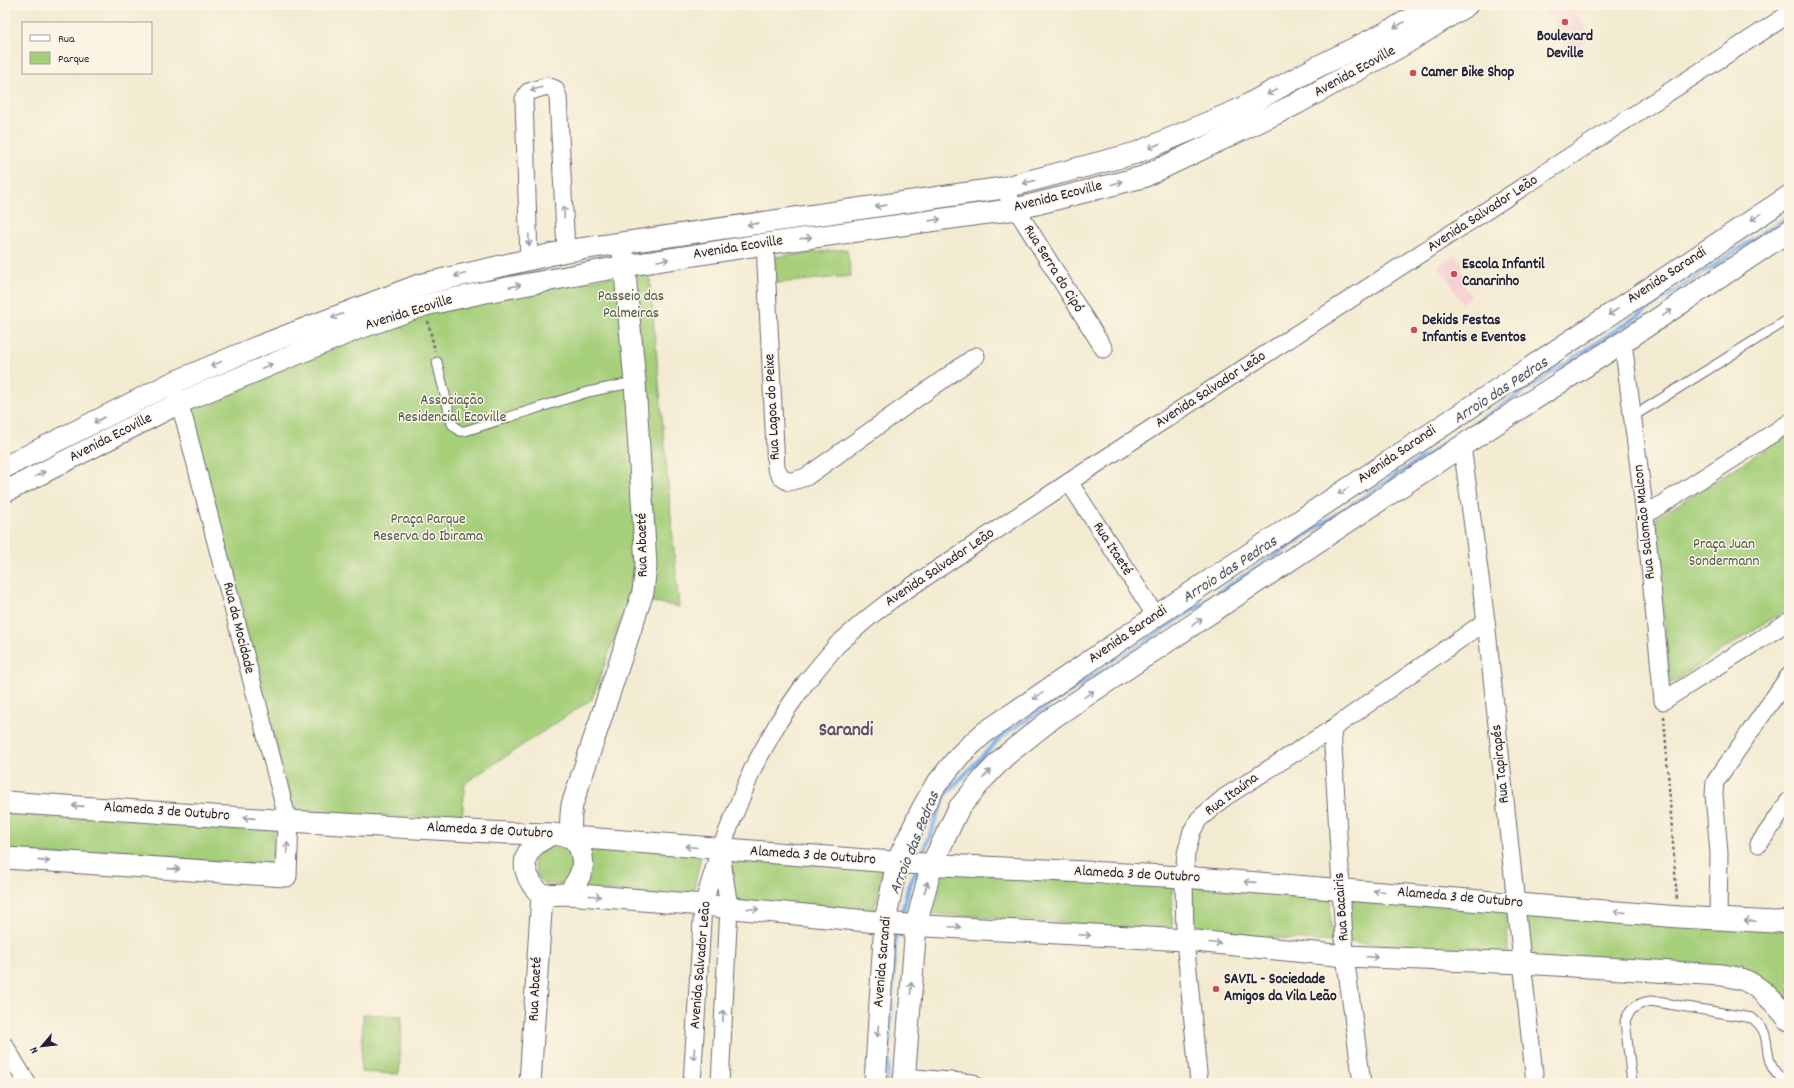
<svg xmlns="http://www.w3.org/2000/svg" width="1794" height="1088" viewBox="0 0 1794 1088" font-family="Dekko,sans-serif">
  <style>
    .built { fill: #f7cfd4 }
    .green { fill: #a6cf7a; stroke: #64785a }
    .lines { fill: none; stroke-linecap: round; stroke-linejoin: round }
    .stream { stroke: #80b1ec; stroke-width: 4.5 }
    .service-casing { stroke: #6b6870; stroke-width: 11 }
    .minor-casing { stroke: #6b6870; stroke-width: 19 }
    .tertiary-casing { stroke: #6b6870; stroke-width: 23 }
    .path { stroke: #6b6870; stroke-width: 2.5; stroke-dasharray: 3 3; stroke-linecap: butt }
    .service { stroke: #fff; stroke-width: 9 }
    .minor { stroke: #fff; stroke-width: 17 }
    .tertiary { stroke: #fff; stroke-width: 21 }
    .oneway { stroke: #9c9ca7 }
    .poi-dot { fill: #d1495b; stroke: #fcf5e5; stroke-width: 1.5 }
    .labels { text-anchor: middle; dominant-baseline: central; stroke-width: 3; stroke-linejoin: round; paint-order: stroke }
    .poi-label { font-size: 15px; font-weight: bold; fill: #22223b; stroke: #fcf5e5; text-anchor: start }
    .street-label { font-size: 15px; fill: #22223b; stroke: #fcf5e5 }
    .park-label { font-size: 15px; fill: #4a564e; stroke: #fcf5e5 }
    .water-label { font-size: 16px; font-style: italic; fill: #435479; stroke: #fcf5e5 }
    .district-label { font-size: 19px; font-weight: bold; fill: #645169; stroke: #fcf5e5 }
  </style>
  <rect width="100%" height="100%" fill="#fcf5e5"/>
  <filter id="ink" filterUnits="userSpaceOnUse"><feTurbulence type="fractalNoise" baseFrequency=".025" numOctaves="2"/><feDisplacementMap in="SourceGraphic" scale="8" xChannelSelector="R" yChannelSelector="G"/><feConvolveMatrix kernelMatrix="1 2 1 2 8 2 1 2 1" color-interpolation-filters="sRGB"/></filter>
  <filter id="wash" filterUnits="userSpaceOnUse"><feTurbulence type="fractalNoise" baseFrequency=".012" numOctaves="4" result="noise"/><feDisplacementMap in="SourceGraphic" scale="16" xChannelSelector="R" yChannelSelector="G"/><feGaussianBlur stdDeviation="0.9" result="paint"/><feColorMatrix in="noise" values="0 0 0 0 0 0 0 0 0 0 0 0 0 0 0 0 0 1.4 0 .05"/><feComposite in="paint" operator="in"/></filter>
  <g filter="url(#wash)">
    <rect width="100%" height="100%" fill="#f3ebd1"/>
    <g class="built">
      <polygon points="1540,5 1571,5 1591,38 1569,52"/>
      <polygon points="1456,254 1464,266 1460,268 1468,280 1463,283 1471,297 1462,303 1452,287 1453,286 1450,281 1449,282 1438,265"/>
    </g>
    <g class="green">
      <polygon points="847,249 851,276 777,283 774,257"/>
      <polygon points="649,270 679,607 635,598 634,584 592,699 465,783 462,819 294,813 187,408 426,311"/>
      <polygon points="1789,434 1789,607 1670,684 1655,519"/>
      <polygon points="5,812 275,827 271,870 5,851"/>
      <path d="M 555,842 L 568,847 L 576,859 L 566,885 C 538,884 540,886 533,859 Z"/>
      <polygon points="583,843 701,855 692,898 581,890"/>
      <polygon points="732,858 881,867 884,875 874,909 731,900"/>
      <polygon points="935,870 1172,886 1172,931 924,913"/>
      <polygon points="1188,887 1330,896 1331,942 1189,931"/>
      <polygon points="1348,899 1507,907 1508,955 1347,942"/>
      <polygon points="1523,911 1789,927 1789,1011 1771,989 1525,955"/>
      <polygon points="363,1014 402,1016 399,1074 361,1072"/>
    </g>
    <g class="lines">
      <g class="stream">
        <polyline points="921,857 945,795 1003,735 1789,216"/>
        <polyline points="901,918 908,889 916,870"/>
        <polyline points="887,1083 895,941 898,929"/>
      </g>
    </g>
  </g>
  <g filter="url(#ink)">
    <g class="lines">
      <defs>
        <g id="service">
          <polyline points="437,362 452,424 460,431 465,431 588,392 635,382"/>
          <polyline points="1632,417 1789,319"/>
          <path d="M 1632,1083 L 1625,1021 C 1630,1008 1638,1003 1651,1001 L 1752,1018 C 1769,1031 1765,1040 1769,1058 C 1770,1066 1775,1072 1780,1078 L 1789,1078"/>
        </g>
        <g id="minor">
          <polyline points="1003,188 1104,349"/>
          <polyline points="765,244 776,468 781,477 789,482 806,477 976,356"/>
          <polyline points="529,259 524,99 528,92 547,86 555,89 558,97 566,251"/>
          <polyline points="1623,342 1645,515 1663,701 1789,621"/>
          <polyline points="175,392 185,422 288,821"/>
          <polyline points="1462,446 1486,621 1535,1083"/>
          <polyline points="1069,482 1156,616"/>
          <polyline points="1645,515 1789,423"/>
          <polyline points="1332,729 1345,956 1362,1083"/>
          <polyline points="1759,844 1789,801"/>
          <polyline points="1718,919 1719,853 1714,795 1715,782 1789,676"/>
          <polyline points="5,1046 27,1083"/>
          <polyline points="904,1077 973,1083"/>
          <polyline points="692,1083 703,905 720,850 753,768 779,721 806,682 837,645 868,618 891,600 1069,482 1789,14"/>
          <polyline points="720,1083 729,907 721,854"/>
          <polyline points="1199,1083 1185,940 1184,877 1186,854 1192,831 1199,819 1225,797 1332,729 1486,621"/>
        </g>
        <g id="tertiary">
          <polyline points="5,467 172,383 257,347 419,285 566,251 1003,188 1136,153 1238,110 1313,69 1395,28 1433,5"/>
          <polyline points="5,492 179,403 357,329 425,305 486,292 625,266 765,244 1016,209 1143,177 1296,104 1403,45 1467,5"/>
          <polyline points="5,802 288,821 507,833 552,834 572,837 905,863 1184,877 1679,917 1775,922 1789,921"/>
          <polyline points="5,858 286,876 288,821"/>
          <path d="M 568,894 C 579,880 587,867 580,849 C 578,844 573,840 572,836 C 569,826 571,815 572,805 L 643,592 L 646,565 L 635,382 L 623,251"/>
          <path d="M 542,895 L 568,894 L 703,905 L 908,925 L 1185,940 L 1345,956 L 1522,963 L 1722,975 C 1728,976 1735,977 1741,979 C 1760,985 1777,1005 1789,1020"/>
          <path d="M 542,895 C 529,884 516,861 534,846 C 539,841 546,838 552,834"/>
          <polyline points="530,1083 542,895"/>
          <polyline points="875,1083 885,922 897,862 922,809 935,786 960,755 984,733 1156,616 1789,196"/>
          <polyline points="904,1083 916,925 932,864 959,808 984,778 1005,756 1054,717 1454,451 1623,342 1789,231"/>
        </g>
      </defs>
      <use href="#service" class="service-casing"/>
      <use href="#minor" class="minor-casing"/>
      <use href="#tertiary" class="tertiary-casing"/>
      <g class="path">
        <polyline points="428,321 435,351"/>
        <polyline points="1664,716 1677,900"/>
      </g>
      <use href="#service" class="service"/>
      <use href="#minor" class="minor"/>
      <use href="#tertiary" class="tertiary"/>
    </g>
    <defs><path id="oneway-shaft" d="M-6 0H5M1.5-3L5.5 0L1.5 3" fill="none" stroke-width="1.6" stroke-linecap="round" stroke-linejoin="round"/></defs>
    <g class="oneway">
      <use href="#oneway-shaft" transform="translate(1399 25) rotate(150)"/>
      <use href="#oneway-shaft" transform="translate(536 89) rotate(164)"/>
      <use href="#oneway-shaft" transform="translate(1272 92) rotate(152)"/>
      <use href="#oneway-shaft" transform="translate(1154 146) rotate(157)"/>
      <use href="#oneway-shaft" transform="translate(1029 182) rotate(165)"/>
      <use href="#oneway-shaft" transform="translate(1117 183) rotate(-14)"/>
      <use href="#oneway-shaft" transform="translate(881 206) rotate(172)"/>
      <use href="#oneway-shaft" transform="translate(564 212) rotate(-93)"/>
      <use href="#oneway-shaft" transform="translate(1756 217) rotate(147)"/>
      <use href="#oneway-shaft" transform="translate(935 220) rotate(-8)"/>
      <use href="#oneway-shaft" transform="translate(753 224) rotate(172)"/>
      <use href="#oneway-shaft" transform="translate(806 238) rotate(-8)"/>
      <use href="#oneway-shaft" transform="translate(529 240) rotate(88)"/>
      <use href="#oneway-shaft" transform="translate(663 260) rotate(-9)"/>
      <use href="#oneway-shaft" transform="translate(460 275) rotate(166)"/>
      <use href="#oneway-shaft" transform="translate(515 286) rotate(-11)"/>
      <use href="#oneway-shaft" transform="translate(1613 312) rotate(147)"/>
      <use href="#oneway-shaft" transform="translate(1667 313) rotate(-34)"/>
      <use href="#oneway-shaft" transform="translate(337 316) rotate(159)"/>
      <use href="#oneway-shaft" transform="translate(216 364) rotate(156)"/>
      <use href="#oneway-shaft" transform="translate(267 366) rotate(-22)"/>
      <use href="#oneway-shaft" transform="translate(99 420) rotate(153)"/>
      <use href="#oneway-shaft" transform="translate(40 474) rotate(-27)"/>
      <use href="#oneway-shaft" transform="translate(1343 491) rotate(146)"/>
      <use href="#oneway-shaft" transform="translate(1197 622) rotate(-34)"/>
      <use href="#oneway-shaft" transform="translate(1089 694) rotate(-34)"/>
      <use href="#oneway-shaft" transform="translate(1038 696) rotate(146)"/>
      <use href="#oneway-shaft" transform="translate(987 774) rotate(-46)"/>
      <use href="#oneway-shaft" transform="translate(78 806) rotate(-176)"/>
      <use href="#oneway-shaft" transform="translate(249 818) rotate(-176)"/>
      <use href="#oneway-shaft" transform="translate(691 847) rotate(-175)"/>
      <use href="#oneway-shaft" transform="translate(287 848) rotate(-88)"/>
      <use href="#oneway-shaft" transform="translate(44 861) rotate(4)"/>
      <use href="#oneway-shaft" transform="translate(174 869) rotate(4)"/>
      <use href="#oneway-shaft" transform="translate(1250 882) rotate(-176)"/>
      <use href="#oneway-shaft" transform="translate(926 887) rotate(-75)"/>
      <use href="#oneway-shaft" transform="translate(1379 891) rotate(-175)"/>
      <use href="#oneway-shaft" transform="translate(595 896) rotate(5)"/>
      <use href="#oneway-shaft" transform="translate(753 909) rotate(5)"/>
      <use href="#oneway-shaft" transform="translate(1620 912) rotate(-175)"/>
      <use href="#oneway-shaft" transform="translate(1750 921) rotate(-177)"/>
      <use href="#oneway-shaft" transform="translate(955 927) rotate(3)"/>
      <use href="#oneway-shaft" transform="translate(1085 935) rotate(3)"/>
      <use href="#oneway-shaft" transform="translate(1215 943) rotate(5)"/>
      <use href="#oneway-shaft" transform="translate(1372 957) rotate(2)"/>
      <use href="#oneway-shaft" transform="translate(911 988) rotate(-86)"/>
      <use href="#oneway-shaft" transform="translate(723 1016) rotate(-87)"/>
      <use href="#oneway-shaft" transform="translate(878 1031) rotate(94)"/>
      <use href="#oneway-shaft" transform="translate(694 1054) rotate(94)"/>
    </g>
  </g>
  <g class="poi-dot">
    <circle cx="1565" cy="22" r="4"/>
    <circle cx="1413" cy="73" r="4"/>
    <circle cx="1454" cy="274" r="4"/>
    <circle cx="1414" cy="330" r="4"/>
    <circle cx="1216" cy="989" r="4"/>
  </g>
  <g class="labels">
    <g class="poi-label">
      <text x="1565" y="37" text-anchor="middle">Boulevard<tspan x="1565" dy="17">Deville</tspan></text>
      <text x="1421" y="73">Camer Bike Shop</text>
      <text x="1462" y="265">Escola Infantil<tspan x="1462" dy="17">Canarinho</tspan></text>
      <text x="1422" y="321">Dekids Festas<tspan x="1422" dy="17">Infantis e Eventos</tspan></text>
      <text x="1224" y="980">SAVIL - Sociedade<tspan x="1224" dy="17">Amigos da Vila Leão</tspan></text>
    </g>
    <g class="street-label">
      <text transform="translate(1355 72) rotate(-29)">Avenida Ecoville</text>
      <text transform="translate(1058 197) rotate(-14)">Avenida Ecoville</text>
      <text transform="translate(1483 214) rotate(-33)">Avenida Salvador Leão</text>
      <text transform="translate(738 248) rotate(-9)">Avenida Ecoville</text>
      <text transform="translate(1053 269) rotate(58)">Rua Serra do Cipó</text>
      <text transform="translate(1667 276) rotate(-33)">Avenida Sarandi</text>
      <text transform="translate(409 313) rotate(-17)">Avenida Ecoville</text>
      <text transform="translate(1211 390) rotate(-33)">Avenida Salvador Leão</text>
      <text transform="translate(773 407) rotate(-93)">Rua Lagoa do Peixe</text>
      <text transform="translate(111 438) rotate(-27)">Avenida Ecoville</text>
      <text transform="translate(1397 455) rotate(-34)">Avenida Sarandi</text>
      <text transform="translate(1645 522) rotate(-96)">Rua Salomão Malcon</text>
      <text transform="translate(643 545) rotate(-91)">Rua Abaeté</text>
      <text transform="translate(1112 549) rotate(57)">Rua Itaeté</text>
      <text transform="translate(940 568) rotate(-34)">Avenida Salvador Leão</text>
      <text transform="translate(238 628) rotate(76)">Rua da Mocidade</text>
      <text transform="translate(1128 635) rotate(-34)">Avenida Sarandi</text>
      <text transform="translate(1501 764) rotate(-96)">Rua Tapirapés</text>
      <text transform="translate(1232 795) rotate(-36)">Rua Itaúna</text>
      <text transform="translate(167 812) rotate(4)">Alameda 3 de Outubro</text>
      <text transform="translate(490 831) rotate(3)">Alameda 3 de Outubro</text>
      <text transform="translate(813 856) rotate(4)">Alameda 3 de Outubro</text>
      <text transform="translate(1137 875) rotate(3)">Alameda 3 de Outubro</text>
      <text transform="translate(1460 898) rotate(5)">Alameda 3 de Outubro</text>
      <text transform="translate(1342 907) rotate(-94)">Rua Bacairis</text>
      <text transform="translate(883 962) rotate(-85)">Avenida Sarandi</text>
      <text transform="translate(701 965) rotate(-85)">Avenida Salvador Leão</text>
      <text transform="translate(536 989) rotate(-87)">Rua Abaeté</text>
    </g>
    <g class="park-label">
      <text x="631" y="297">Passeio das<tspan x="631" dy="17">Palmeiras</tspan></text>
      <text x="452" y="401">Associação<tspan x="452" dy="17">Residencial Ecoville</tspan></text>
      <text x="428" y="520">Praça Parque<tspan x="428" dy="17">Reserva do Ibirama</tspan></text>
      <text x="1724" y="545">Praça Juan<tspan x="1724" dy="17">Sondermann</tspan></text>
    </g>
    <g class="water-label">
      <text transform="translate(1501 391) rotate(-33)">Arroio das Pedras</text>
      <text transform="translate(1230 570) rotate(-33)">Arroio das Pedras</text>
      <text transform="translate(915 843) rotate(-68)">Arroio das Pedras</text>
    </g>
    <g class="district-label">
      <text x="846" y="731">Sarandi</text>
    </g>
  </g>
  <rect width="1794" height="1088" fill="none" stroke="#fcf5e5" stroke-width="20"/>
  <rect x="22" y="22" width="130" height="52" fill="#fcf5e5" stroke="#a5a1a1"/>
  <rect x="30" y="35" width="20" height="6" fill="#ffffff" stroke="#a5a1a1"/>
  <text x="58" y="42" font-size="12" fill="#22223b">Rua</text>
  <rect x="30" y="52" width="20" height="12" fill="#a6cf7a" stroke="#a5a1a1"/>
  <text x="58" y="62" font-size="12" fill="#22223b">Parque</text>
  <g transform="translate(42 1046) rotate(242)" stroke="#fcf5e5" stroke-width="3" paint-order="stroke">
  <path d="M0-3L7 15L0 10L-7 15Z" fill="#22223b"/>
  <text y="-6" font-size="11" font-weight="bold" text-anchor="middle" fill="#22223b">N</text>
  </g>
</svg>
